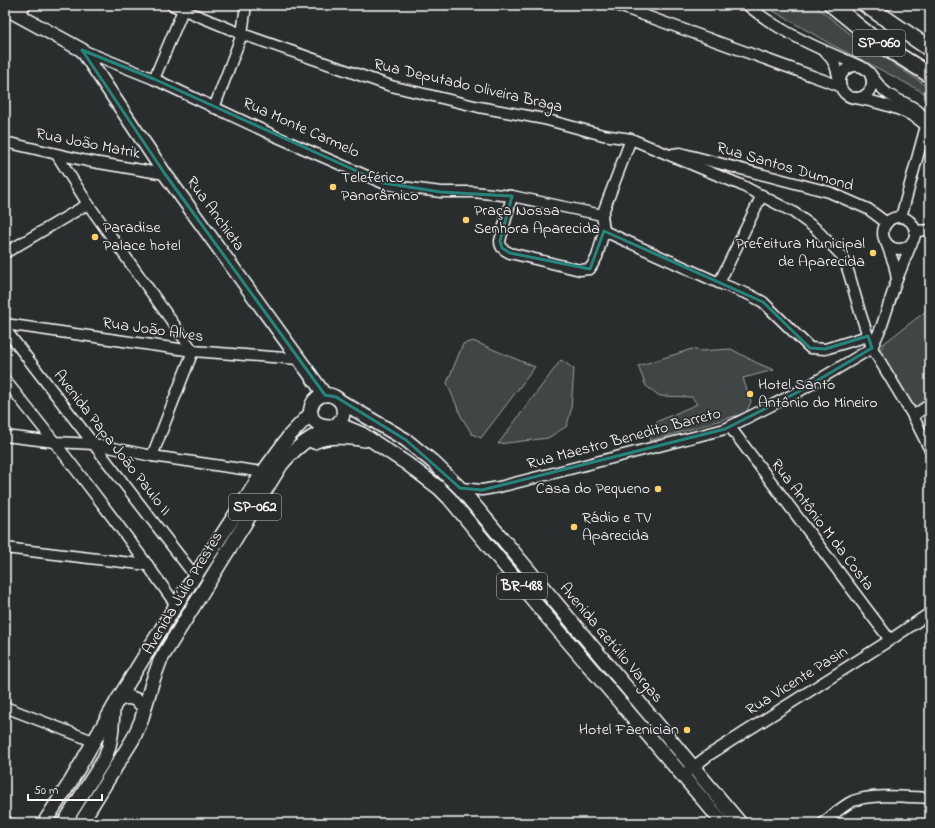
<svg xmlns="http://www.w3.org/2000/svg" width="935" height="828" viewBox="0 0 935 828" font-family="'Indie Flower',sans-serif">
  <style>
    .green { fill: #414445; stroke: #a0a2a2 }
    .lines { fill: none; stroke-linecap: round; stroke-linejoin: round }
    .minor-casing { stroke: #fff; stroke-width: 13 }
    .major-casing { stroke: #fff; stroke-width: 16 }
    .highway-casing { stroke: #fff; stroke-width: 18 }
    .minor { stroke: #2a2d2e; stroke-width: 10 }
    .major { stroke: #2a2d2e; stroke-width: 13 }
    .highway { stroke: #2a2d2e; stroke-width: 15 }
    .marked { fill: none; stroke: #27847c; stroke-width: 3; stroke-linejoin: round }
    .poi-dot { fill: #ffd166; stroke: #2a2d2e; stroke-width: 1.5 }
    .labels { text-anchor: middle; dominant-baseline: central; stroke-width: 3.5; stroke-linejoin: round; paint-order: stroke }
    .shield { fill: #2a2d2e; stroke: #bfc0c0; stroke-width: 1 }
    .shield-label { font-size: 15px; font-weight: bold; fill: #fff }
    .street-label { font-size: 16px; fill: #fff; stroke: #2a2d2e }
    .poi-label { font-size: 16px; fill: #fff; stroke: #2a2d2e; text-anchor: start }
  </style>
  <rect width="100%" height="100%" fill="#2a2d2e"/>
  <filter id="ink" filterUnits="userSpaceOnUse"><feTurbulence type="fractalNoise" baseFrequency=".025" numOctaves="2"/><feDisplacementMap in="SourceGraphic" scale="8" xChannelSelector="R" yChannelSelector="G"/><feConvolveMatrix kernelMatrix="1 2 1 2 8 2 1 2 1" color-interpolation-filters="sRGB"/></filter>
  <g filter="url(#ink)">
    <g class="green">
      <polygon points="763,5 814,5 858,40 930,88 930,96 870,64 834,46"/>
      <polygon points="930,308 930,402 913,414 879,358 880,351 883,344"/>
      <polygon points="473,341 535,367 481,438 472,434 461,416 447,383 463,344"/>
      <polygon points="692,349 701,351 731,349 757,363 774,370 743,378 751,402 746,413 649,441 656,422 697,404 692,397 660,396 646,386 638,366"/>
      <polygon points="561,360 574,369 571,410 567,426 548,438 498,444"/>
    </g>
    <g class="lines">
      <defs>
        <g id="minor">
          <polyline points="172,5 242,34 391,86 479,107 544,119 603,135 631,139 741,185 793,212 815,228 841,255 846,264 850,277 860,312 872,348 913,416 930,450"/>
          <polyline points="616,5 840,86"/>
          <path d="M 747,5 C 781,33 822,50 862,67"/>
          <polyline points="19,17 25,5"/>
          <polyline points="82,50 154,79 275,136 383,183 402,187 441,192 473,192 512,196 602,215"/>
          <path d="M 826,53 C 835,61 837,70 839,81"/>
          <circle cx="856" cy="82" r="16"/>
          <path d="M 869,72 C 874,79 880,88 887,93 C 901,104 923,105 926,126 L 901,217"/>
          <polyline points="154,79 183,10"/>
          <path d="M 856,98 C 877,102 908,109 924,124"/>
          <polyline points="214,108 242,34 246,5"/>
          <polyline points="5,142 87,161 165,174"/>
          <polyline points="673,154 680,153 829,192 868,209 887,223"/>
          <polyline points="57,155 88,204 193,351 152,456"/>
          <path d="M 512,196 L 500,241 C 500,248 504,250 510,253 L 580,270 L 590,269 L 597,257 L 604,231 L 602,215 L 631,139"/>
          <circle cx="899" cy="233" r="16"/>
          <polyline points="604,231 719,283 750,295 763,302 810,348 825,349 868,336"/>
          <polyline points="915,231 930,230"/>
          <polyline points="886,242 894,264 897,279"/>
          <polyline points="5,253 88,204"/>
          <polyline points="719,283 762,195"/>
          <polyline points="5,324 193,351 298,359"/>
          <polyline points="5,329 195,576"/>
          <polyline points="872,348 882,325 897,279 912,242"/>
          <path d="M 5,380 C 64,453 122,528 176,605"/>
          <polyline points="913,416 930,404"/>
          <polyline points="730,427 890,640"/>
          <polyline points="5,436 55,442 94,444 152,456 263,472"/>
          <polyline points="460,488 482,490 499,487 725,429 798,392 872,348"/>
          <polyline points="5,548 148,565"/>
          <polyline points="5,707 93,741"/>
          <polyline points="688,771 709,755 890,640 930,613"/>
          <path d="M 823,823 C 832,816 842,806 853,801 C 873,793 908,797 930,798"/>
        </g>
        <g id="major">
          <polyline points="5,8 82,50 165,174 325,395"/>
          <polyline points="340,401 406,440 433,462 460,488 740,823"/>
          <polyline points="338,424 362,434 406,463 439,488 449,498 542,611 723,823"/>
          <path d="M 314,442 C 329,435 349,437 365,440"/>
          <path d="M 117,701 C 128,694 137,698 144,708"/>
          <polyline points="5,822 5,823"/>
          <polyline points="44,823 71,781 117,701 176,605 263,472 290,435 311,413"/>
          <path d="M 64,823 L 105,758 C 112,742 112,727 113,710"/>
          <path d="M 81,823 L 133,739 L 141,721 L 152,683 L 160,661 L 166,651 L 281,465 C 290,454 299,445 311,438 C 319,433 331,430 338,423 C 342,420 344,414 343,409 C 343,404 339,399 335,397 C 312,384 295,428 333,426"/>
        </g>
        <g id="highway">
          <polyline points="832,5 880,44 930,75"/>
          <polyline points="866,5 930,49"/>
        </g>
      </defs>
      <use href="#minor" class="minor-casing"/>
      <use href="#major" class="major-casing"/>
      <use href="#highway" class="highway-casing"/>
      <use href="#minor" class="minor"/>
      <use href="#major" class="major"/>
      <use href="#highway" class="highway"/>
    </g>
  </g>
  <path class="marked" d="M 82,50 L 154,79 L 383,183 L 441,192 L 512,196 L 500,241 L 502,248 L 510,253 L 590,269 L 604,231 L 763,302 L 810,348 L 825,349 L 868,336 L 872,348 L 798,392 L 725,429 L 482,490 L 460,488 L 406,440 L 336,397 L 325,395 L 165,174 Z"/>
  <g class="poi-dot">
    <circle cx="333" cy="187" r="4"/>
    <circle cx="466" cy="220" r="4"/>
    <circle cx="95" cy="237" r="4"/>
    <circle cx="873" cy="253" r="4"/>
    <circle cx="750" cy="394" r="4"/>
    <circle cx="658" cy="489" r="4"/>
    <circle cx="574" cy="527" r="4"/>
    <circle cx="687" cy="730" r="4"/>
  </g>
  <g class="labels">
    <g class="shield">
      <rect x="853" y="30" width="52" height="26" rx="3"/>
      <rect x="229" y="494" width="52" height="26" rx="3"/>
      <rect x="497" y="573" width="50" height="26" rx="3"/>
    </g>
    <g class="shield-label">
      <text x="879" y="43">SP-060</text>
      <text x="255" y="507">SP-062</text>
      <text x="522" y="586">BR-488</text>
    </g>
    <g class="street-label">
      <text transform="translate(468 86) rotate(13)">Rua Deputado Oliveira Braga</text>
      <text transform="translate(301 128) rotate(24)">Rua Monte Carmelo</text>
      <text transform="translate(88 144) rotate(11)">Rua João Matrik</text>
      <text transform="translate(785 167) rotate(16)">Rua Santos Dumond</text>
      <text transform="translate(215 214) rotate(54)">Rua Anchieta</text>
      <text transform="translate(153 330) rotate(8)">Rua João Alves</text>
      <text transform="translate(624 439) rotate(-15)">Rua Maestro Benedito Barreto</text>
      <text transform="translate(112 443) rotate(52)">Avenida Papa João Paulo II</text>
      <text transform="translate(822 525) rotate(53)">Rua Antônio M da Costa</text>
      <text transform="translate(183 593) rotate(-59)">Avenida Júlio Prestes</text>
      <text transform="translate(611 643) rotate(50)">Avenida Getúlio Vargas</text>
      <text transform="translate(797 681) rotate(-32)">Rua Vicente Pasin</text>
    </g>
    <g class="poi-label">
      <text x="341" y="178">Teleférico<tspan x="341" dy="18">Panorâmico</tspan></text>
      <text x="474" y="211">Praça Nossa<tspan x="474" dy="18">Senhora Aparecida</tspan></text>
      <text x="103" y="228">Paradise<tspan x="103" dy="18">Palace hotel</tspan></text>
      <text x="865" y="244" text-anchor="end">Prefeitura Municipal<tspan x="865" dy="18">de Aparecida</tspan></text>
      <text x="758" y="385">Hotel Santo<tspan x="758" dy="18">Antônio do Mineiro</tspan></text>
      <text x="650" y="489" text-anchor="end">Casa do Pequeno</text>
      <text x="582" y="518">Rádio e TV<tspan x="582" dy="18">Aparecida</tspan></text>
      <text x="679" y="730" text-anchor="end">Hotel Faenician</text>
    </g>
  </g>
  <rect width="935" height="828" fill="none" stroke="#2a2d2e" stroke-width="20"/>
  <rect x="10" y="10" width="915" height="808" fill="none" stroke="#fff" stroke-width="1.5" filter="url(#ink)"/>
  <path d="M28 794v6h74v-6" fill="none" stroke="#ffffff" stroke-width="2"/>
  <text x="34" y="794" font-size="12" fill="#ffffff" stroke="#2a2d2e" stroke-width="3" paint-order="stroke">50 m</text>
</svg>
